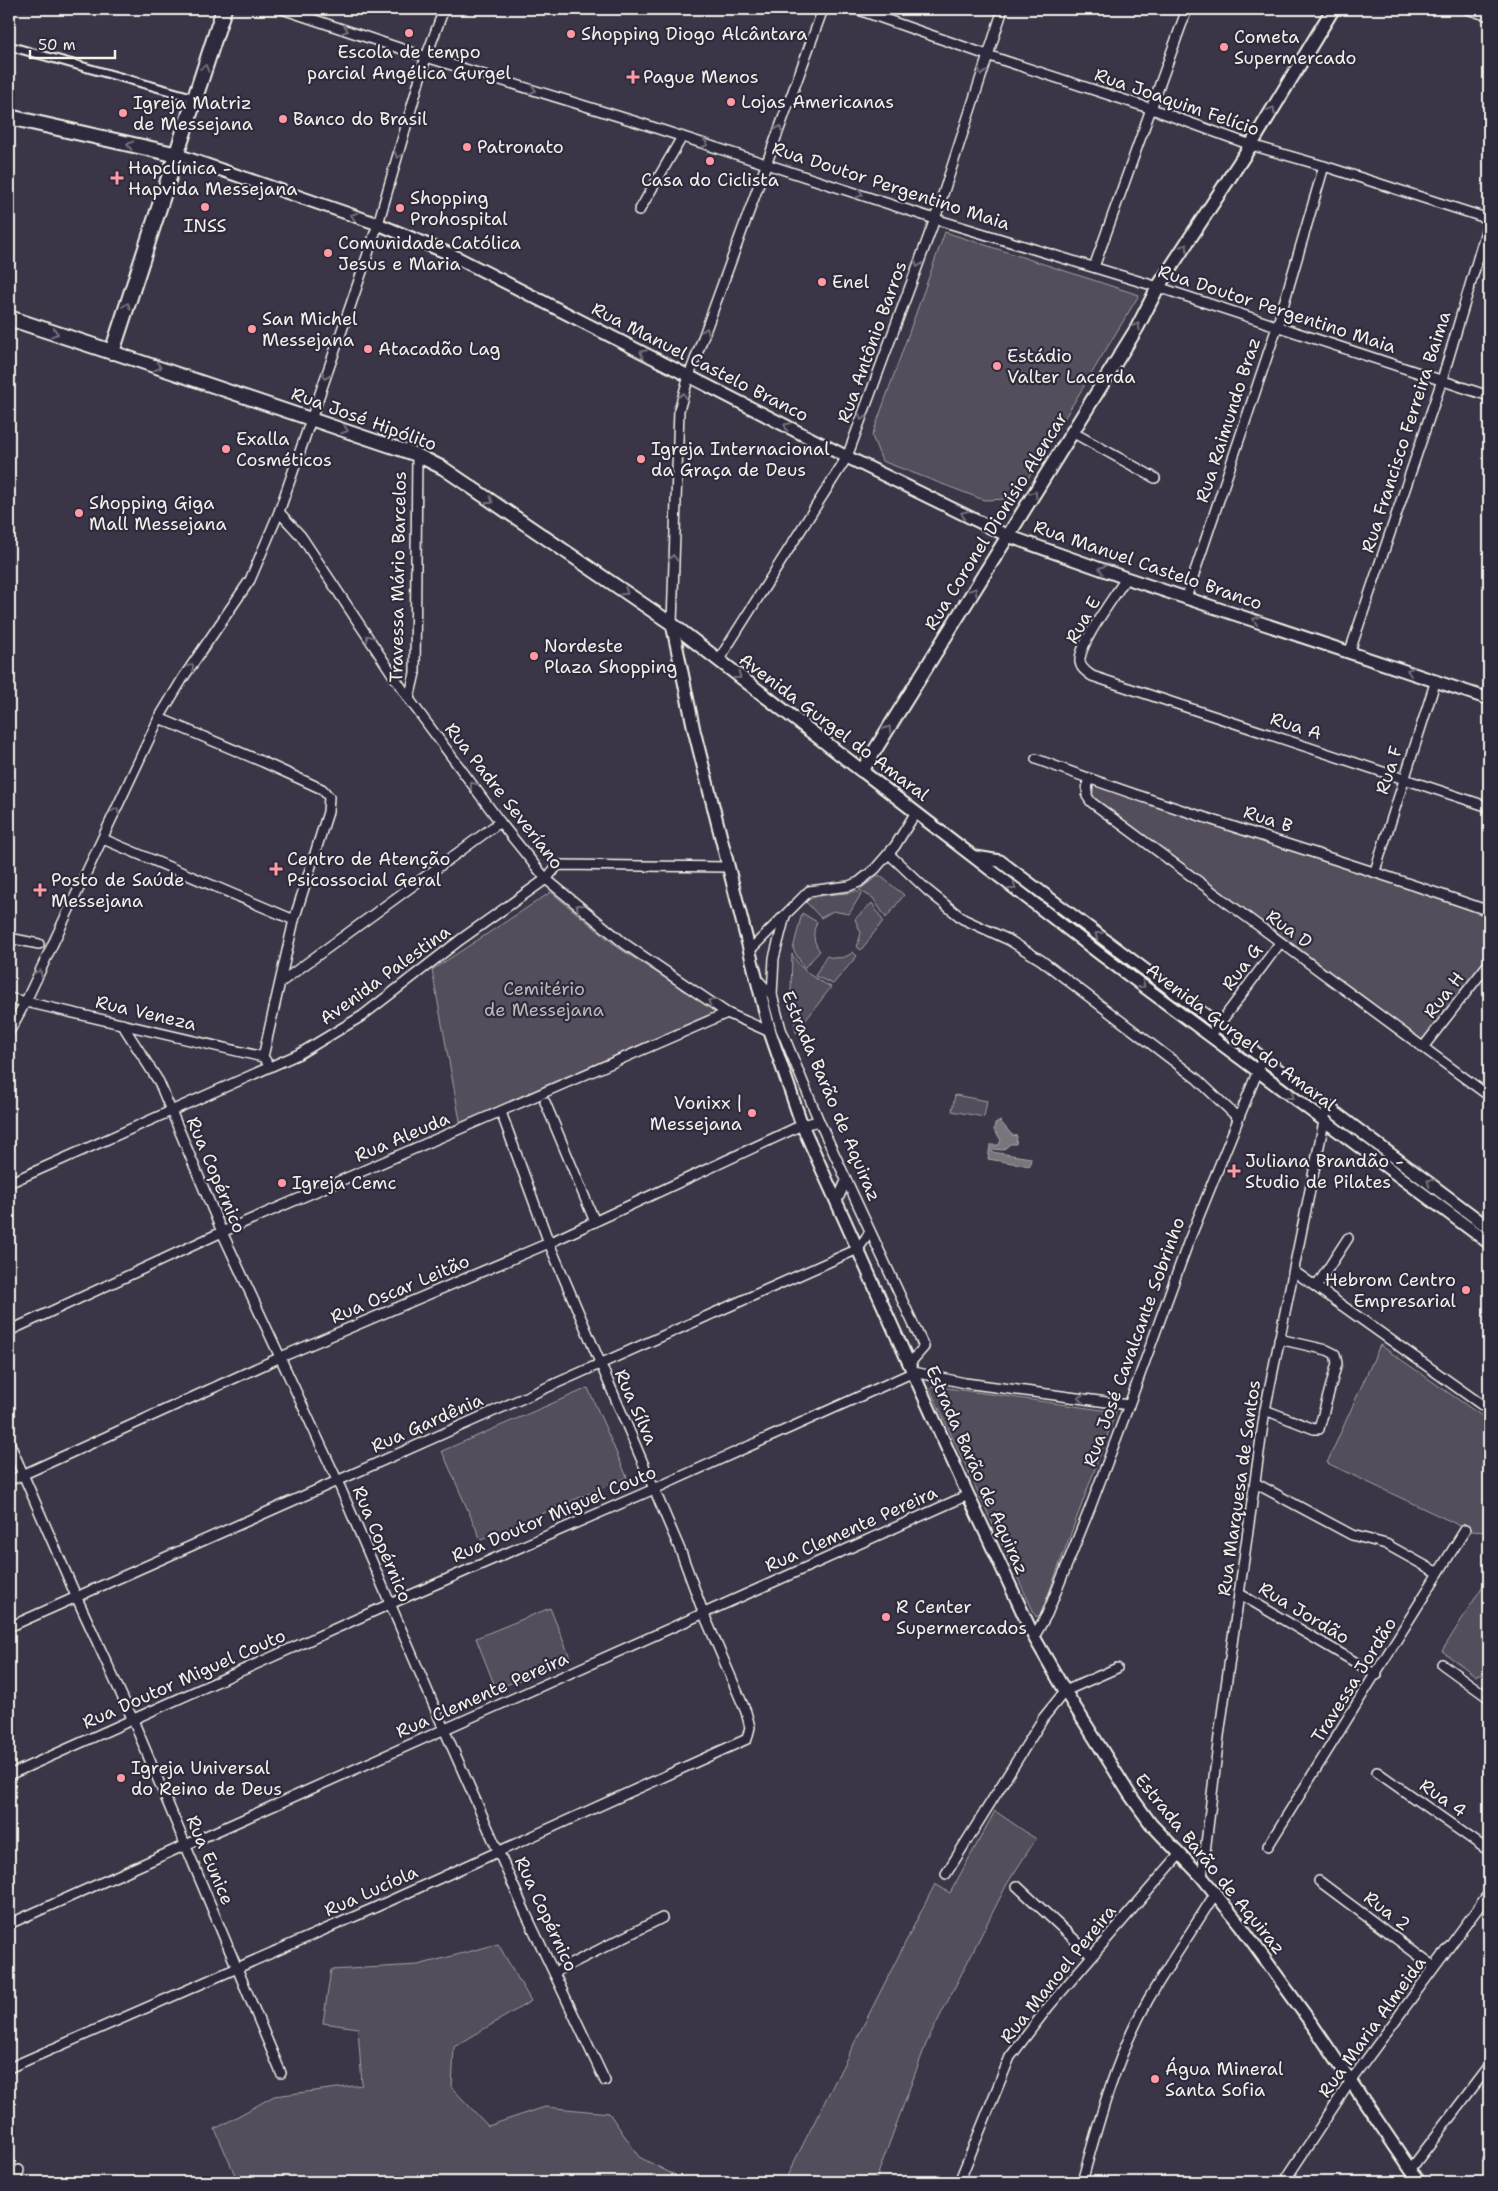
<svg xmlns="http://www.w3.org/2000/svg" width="1498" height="2191" viewBox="0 0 1498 2191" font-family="'Shantell Sans',sans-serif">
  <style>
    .green { fill: #534e5c; stroke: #a4a0a2 }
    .water { fill: #78747b; stroke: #aaa6a7 }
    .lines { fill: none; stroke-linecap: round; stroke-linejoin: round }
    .pedestrian-casing { stroke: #f4f1e8; stroke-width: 11 }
    .minor-casing { stroke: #f4f1e8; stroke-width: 12 }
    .tertiary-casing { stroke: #f4f1e8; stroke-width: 15 }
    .secondary-casing { stroke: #f4f1e8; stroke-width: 16 }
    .primary-casing { stroke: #f4f1e8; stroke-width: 18 }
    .pedestrian { stroke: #2f2a3d; stroke-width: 7 }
    .minor { stroke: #2f2a3d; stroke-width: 9 }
    .tertiary { stroke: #2f2a3d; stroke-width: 11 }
    .secondary { stroke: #2f2a3d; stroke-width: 12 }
    .primary { stroke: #2f2a3d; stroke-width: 14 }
    .oneway { stroke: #747079 }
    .poi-dot { fill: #ff9aa2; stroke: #2f2a3d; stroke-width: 2 }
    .labels { text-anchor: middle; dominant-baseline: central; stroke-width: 4.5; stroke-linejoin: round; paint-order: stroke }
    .poi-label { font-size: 18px; fill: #f4f1e8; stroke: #2f2a3d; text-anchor: start }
    .street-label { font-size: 18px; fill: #f4f1e8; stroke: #2f2a3d }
    .park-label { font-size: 18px; fill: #bcb8b7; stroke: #2f2a3d }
  </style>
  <rect width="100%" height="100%" fill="#3b3647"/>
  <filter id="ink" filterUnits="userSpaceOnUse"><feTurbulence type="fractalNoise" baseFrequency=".02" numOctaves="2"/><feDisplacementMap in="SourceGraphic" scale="10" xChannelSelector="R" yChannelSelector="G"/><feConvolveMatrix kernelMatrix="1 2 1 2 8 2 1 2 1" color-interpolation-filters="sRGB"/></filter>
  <g filter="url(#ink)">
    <g class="green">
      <polygon points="945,232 1139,295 1027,480 1009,499 984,500 882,461 872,436"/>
      <polygon points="1089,780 1489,911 1489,962 1424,1046 1091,802"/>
      <polygon points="879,875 904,895 886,918 873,898 859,890"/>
      <path d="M 856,891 L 861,894 L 849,914 L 833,911 L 821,918 L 806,902 C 815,892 843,896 856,891 Z"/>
      <polygon points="551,892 620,949 726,1017 461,1126 432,970"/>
      <polygon points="872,903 883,921 861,950 857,947 861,933 855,919"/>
      <path d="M 802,913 L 817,922 C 812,932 813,942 820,951 L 804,968 L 793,949 Z"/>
      <path d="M 853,952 L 857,956 L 833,984 L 815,976 L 826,956 C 836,959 845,959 853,952 Z"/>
      <path d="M 792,954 C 802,972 814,978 831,987 L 796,1033 L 791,991 Z"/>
      <polygon points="955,1095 987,1101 984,1117 952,1111"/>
      <polygon points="1380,1345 1489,1421 1489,1532 1471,1531 1327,1463"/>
      <polygon points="933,1386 1116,1412 1041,1614 1036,1617 930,1389"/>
      <polygon points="588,1388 627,1477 481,1540 442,1451"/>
      <polygon points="1489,1576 1489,1669 1486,1673 1476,1676 1442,1651"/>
      <polygon points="550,1608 571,1660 496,1689 476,1638"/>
      <polygon points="995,1811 1036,1839 1007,1884 926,2044 875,2182 784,2182 935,1884 950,1893"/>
      <polygon points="498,1944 531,2001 454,2047 452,2088 488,2126 545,2107 609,2113 639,2157 688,2182 238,2182 215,2129 274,2096 362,2085 358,2028 323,2023 331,1970 418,1965"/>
    </g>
    <polygon class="water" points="1000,1121 1012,1135 1017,1136 1016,1144 1010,1144 1003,1150 992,1149 992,1152 1031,1158 1030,1166 988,1159 990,1145 999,1145 1001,1140 994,1130 995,1123"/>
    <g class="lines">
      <defs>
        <polyline id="pedestrian" points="9,46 195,98"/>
        <g id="minor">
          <polyline points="282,9 426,57 637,122 935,219 1158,287 1489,396"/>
          <polyline points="856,9 987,55 1152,109 1251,145 1324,166 1489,219"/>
          <polyline points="1467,9 1489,16"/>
          <polyline points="639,211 682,137"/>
          <polyline points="1094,267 1187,9"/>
          <polyline points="1072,432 1155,478"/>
          <polyline points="279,512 301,536 409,699 500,822 546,879 625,944 727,1013 770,1032"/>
          <path d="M 1126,578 C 1116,595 1078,644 1080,662 C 1081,669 1087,672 1092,676 L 1489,807"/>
          <polyline points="1186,598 1277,327 1324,166"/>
          <polyline points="672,624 679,410 689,376 823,9"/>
          <polyline points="1350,651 1442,380 1489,221"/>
          <polyline points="718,661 847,457 935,219 1003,9"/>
          <polyline points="409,699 415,673 417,455"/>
          <polyline points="159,718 263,762 322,789 329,797 328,812 294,920 263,1057"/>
          <path d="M 1036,759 C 1185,815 1339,858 1489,911"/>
          <polyline points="1088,779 1087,796 1091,802 1489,1096"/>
          <polyline points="103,839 294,920"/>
          <polyline points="889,854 927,890 963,919 1009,940 1041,960 1197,1079 1238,1118"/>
          <polyline points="1375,871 1436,680"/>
          <polyline points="9,938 39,944"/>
          <polyline points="750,950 809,891 849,886 859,882 875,869 895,846 916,812"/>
          <polyline points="757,979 772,995 781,1029 819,1121 924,1347 910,1363"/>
          <polyline points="281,982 500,822"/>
          <polyline points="772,995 774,958 785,916"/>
          <polyline points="9,998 263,1057 266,1061"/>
          <polyline points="122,1024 159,1082 222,1232 337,1480 444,1729 526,1914 605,2081"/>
          <polyline points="9,1032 26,1001 159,718 183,678 250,580 279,512 351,304 378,224 426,57 444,9"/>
          <polyline points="1211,1035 1280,943"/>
          <polyline points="1424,1046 1489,963"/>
          <polyline points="545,1102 595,1222"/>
          <polyline points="9,1183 299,1054 362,1016 460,940 546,879 558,865 728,867"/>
          <polyline points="837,1201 846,1181"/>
          <polyline points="1295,1272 1489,1410"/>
          <polyline points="1316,1287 1348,1238"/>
          <polyline points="9,1331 222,1232 727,1013"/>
          <polyline points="1265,1410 1314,1429 1319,1429 1337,1363 1335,1354 1327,1350 1279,1339"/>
          <polyline points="9,1442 76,1596 133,1720 281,2073"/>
          <polyline points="9,1481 281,1357 549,1243 802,1125 819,1121"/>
          <polyline points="1255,1483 1352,1535 1386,1544 1438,1573"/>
          <polyline points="1240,1594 1377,1675"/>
          <polyline points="9,1627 858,1249 870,1232"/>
          <polyline points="1034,1637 1047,1614 1090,1508 1129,1405 1188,1243 1263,1058"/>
          <polyline points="1442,1664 1489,1698"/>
          <polyline points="1377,1772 1489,1851"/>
          <polyline points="9,1775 390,1604 654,1489 914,1372 965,1383 1129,1405"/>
          <polyline points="1268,1846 1465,1530"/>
          <polyline points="946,1874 1044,1717 1065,1691 1117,1668"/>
          <polyline points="1202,1877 1219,1736 1265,1410 1327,1107"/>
          <polyline points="1319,1881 1434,1967"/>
          <polyline points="1017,1886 1092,1956"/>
          <polyline points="9,1924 968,1495"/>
          <polyline points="555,1972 662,1918"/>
          <polyline points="9,2068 374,1908 747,1739 750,1727 746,1712 703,1612 681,1552 549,1243 501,1112"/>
          <polyline points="1410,2170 1489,2066"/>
          <polyline points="16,2182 19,2170"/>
          <polyline points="959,2182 1010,2057 1049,2006 1179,1855"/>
          <path d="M 1082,2182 C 1099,2120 1116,2057 1148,2000 C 1169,1964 1193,1929 1215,1894"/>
          <polyline points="1284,2182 1350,2082 1489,1893"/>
        </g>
        <g id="tertiary">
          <polyline points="178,155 378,224 450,254 847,457 1008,536 1126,578 1489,699"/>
          <polyline points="672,624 694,730 770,1032 802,1125 968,1495 1034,1637 1065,1691 1130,1795 1151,1824 1202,1877 1241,1926 1314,2027 1419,2182"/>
          <polyline points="862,771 1100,954 1489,1243"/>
          <polyline points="976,857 1000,861 1489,1228"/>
        </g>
        <polyline id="secondary" points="112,352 417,455 443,468 672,624 862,771 1137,328 1158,287 1251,145 1333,9"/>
        <g id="primary">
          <polyline points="9,117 178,155"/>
          <polyline points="9,318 112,352 224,9"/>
        </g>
      </defs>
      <use href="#pedestrian" class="pedestrian-casing"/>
      <use href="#minor" class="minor-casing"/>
      <use href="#tertiary" class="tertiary-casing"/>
      <use href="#secondary" class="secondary-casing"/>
      <use href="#primary" class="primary-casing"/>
      <use href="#pedestrian" class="pedestrian"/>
      <use href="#minor" class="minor"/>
      <use href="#tertiary" class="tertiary"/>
      <use href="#secondary" class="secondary"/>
      <use href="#primary" class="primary"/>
    </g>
    <defs><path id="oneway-chevron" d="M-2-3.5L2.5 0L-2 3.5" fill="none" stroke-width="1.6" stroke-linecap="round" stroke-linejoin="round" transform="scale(1.25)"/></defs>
    <g class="oneway">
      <use href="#oneway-chevron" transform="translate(345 30) rotate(18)"/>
      <use href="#oneway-chevron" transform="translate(205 68) rotate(-72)"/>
      <use href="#oneway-chevron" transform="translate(982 72) rotate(108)"/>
      <use href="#oneway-chevron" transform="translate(533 90) rotate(17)"/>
      <use href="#oneway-chevron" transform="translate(1272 110) rotate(-59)"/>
      <use href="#oneway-chevron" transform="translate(779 129) rotate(-70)"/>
      <use href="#oneway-chevron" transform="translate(705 144) rotate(17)"/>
      <use href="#oneway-chevron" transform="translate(130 145) rotate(-167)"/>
      <use href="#oneway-chevron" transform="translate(398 155) rotate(106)"/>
      <use href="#oneway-chevron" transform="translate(860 194) rotate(18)"/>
      <use href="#oneway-chevron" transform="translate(354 216) rotate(-161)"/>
      <use href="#oneway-chevron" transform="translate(1185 247) rotate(-57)"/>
      <use href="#oneway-chevron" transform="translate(918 264) rotate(110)"/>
      <use href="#oneway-chevron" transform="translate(127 306) rotate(-72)"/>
      <use href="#oneway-chevron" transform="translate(1137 326) rotate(-61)"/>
      <use href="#oneway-chevron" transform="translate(706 331) rotate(-70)"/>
      <use href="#oneway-chevron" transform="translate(55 333) rotate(18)"/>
      <use href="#oneway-chevron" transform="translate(643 353) rotate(-153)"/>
      <use href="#oneway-chevron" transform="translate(158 367) rotate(19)"/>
      <use href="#oneway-chevron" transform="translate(326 376) rotate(109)"/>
      <use href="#oneway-chevron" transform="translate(683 396) rotate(-74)"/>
      <use href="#oneway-chevron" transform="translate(862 417) rotate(110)"/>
      <use href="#oneway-chevron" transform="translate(787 426) rotate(-153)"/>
      <use href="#oneway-chevron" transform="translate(345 430) rotate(19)"/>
      <use href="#oneway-chevron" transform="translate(1034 494) rotate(-58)"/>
      <use href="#oneway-chevron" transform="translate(490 501) rotate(34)"/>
      <use href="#oneway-chevron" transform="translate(964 514) rotate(-154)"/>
      <use href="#oneway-chevron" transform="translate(673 558) rotate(-89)"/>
      <use href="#oneway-chevron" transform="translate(1102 569) rotate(-160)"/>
      <use href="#oneway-chevron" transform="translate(974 591) rotate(-58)"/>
      <use href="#oneway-chevron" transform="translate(625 592) rotate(34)"/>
      <use href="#oneway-chevron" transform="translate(1256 620) rotate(-162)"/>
      <use href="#oneway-chevron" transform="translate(369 638) rotate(-124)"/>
      <use href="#oneway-chevron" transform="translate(191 667) rotate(-56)"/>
      <use href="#oneway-chevron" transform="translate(1410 671) rotate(-161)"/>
      <use href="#oneway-chevron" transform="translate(738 676) rotate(37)"/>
      <use href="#oneway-chevron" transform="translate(888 729) rotate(-58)"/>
      <use href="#oneway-chevron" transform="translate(473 785) rotate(-126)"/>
      <use href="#oneway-chevron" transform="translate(116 811) rotate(-65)"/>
      <use href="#oneway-chevron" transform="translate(1013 887) rotate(38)"/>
      <use href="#oneway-chevron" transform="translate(579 907) rotate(-140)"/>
      <use href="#oneway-chevron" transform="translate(1098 935) rotate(-143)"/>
      <use href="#oneway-chevron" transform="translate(39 973) rotate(-65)"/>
      <use href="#oneway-chevron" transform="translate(1142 985) rotate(36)"/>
      <use href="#oneway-chevron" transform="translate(711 1002) rotate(-146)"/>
      <use href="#oneway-chevron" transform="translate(1291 1096) rotate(37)"/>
      <use href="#oneway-chevron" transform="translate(1430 1182) rotate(-144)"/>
      <use href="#oneway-chevron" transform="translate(1081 1398) rotate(-172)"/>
    </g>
  </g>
  <g class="poi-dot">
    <circle cx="409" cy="33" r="5"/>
    <circle cx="571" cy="34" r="5"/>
    <circle cx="1224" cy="47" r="5"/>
    <path d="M630.5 69.5h5v5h5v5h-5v5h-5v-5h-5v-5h5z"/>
    <circle cx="731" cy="102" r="5"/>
    <circle cx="123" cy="113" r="5"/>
    <circle cx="283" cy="119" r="5"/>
    <circle cx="467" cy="147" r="5"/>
    <circle cx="710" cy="161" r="5"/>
    <path d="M114.5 170.5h5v5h5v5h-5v5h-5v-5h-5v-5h5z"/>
    <circle cx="205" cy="207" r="5"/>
    <circle cx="400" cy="208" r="5"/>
    <circle cx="328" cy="253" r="5"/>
    <circle cx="822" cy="282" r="5"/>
    <circle cx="252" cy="329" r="5"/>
    <circle cx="368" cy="349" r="5"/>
    <circle cx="997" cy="366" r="5"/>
    <circle cx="226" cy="449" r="5"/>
    <circle cx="641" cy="459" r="5"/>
    <circle cx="79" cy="513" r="5"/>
    <circle cx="534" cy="656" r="5"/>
    <path d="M273.5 861.5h5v5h5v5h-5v5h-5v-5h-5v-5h5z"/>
    <path d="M37.5 882.5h5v5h5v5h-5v5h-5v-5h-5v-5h5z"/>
    <circle cx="752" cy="1113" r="5"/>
    <path d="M1231.5 1163.5h5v5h5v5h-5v5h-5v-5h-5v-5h5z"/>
    <circle cx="282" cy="1183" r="5"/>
    <circle cx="1466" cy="1290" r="5"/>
    <circle cx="886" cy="1617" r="5"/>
    <circle cx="121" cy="1778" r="5"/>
    <circle cx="1155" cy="2079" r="5"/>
  </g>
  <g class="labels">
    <g class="poi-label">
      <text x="581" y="34">Shopping Diogo Alcântara</text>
      <text x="1234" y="37">Cometa<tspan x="1234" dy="21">Supermercado</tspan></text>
      <text x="409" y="52" text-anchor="middle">Escola de tempo<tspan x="409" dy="21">parcial Angélica Gurgel</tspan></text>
      <text x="643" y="77">Pague Menos</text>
      <text x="741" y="102">Lojas Americanas</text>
      <text x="133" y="103">Igreja Matriz<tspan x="133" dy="21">de Messejana</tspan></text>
      <text x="293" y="119">Banco do Brasil</text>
      <text x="477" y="147">Patronato</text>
      <text x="128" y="168">Hapclínica -<tspan x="128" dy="21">Hapvida Messejana</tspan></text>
      <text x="710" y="180" text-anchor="middle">Casa do Ciclista</text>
      <text x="410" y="198">Shopping<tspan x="410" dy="21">Prohospital</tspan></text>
      <text x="205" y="226" text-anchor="middle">INSS</text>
      <text x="338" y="243">Comunidade Católica<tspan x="338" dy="21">Jesus e Maria</tspan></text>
      <text x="832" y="282">Enel</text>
      <text x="262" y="319">San Michel<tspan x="262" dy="21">Messejana</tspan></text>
      <text x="378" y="349">Atacadão Lag</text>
      <text x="1007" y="356">Estádio<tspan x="1007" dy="21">Valter Lacerda</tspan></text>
      <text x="236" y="439">Exalla<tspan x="236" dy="21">Cosméticos</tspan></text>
      <text x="651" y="449">Igreja Internacional<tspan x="651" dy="21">da Graça de Deus</tspan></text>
      <text x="89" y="503">Shopping Giga<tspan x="89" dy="21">Mall Messejana</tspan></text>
      <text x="544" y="646">Nordeste<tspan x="544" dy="21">Plaza Shopping</tspan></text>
      <text x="287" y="859">Centro de Atenção<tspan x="287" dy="21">Psicossocial Geral</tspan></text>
      <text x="51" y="880">Posto de Saúde<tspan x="51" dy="21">Messejana</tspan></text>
      <text x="742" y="1103" text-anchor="end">Vonixx |<tspan x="742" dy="21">Messejana</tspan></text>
      <text x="1245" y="1161">Juliana Brandão -<tspan x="1245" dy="21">Studio de Pilates</tspan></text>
      <text x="292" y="1183">Igreja Cemc</text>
      <text x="1456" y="1280" text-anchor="end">Hebrom Centro<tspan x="1456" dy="21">Empresarial</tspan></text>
      <text x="896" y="1607">R Center<tspan x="896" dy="21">Supermercados</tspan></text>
      <text x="131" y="1768">Igreja Universal<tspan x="131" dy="21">do Reino de Deus</tspan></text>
      <text x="1165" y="2069">Água Mineral<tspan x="1165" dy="21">Santa Sofia</tspan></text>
    </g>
    <g class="street-label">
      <text transform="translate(1177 102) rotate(19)">Rua Joaquim Felício</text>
      <text transform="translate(891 186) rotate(18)">Rua Doutor Pergentino Maia</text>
      <text transform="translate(1277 309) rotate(18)">Rua Doutor Pergentino Maia</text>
      <text transform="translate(872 342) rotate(-70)">Rua Antônio Barros</text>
      <text transform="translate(700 362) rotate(27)">Rua Manuel Castelo Branco</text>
      <text transform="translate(364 419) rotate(20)">Rua José Hipólito</text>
      <text transform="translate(1228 420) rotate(-72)">Rua Raimundo Braz</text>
      <text transform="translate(1406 432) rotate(-72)">Rua Francisco Ferreira Baima</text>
      <text transform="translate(996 521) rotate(-58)">Rua Coronel Dionísio Alencar</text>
      <text transform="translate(1148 565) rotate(19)">Rua Manuel Castelo Branco</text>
      <text transform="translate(398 577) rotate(-89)">Travessa Mário Barcelos</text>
      <text transform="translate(1083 620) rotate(-60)">Rua E</text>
      <text transform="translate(1296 726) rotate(18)">Rua A</text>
      <text transform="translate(834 727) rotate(37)">Avenida Gurgel do Amaral</text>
      <text transform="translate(1389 770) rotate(-72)">Rua F</text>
      <text transform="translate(504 796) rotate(52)">Rua Padre Severíano</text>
      <text transform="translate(1268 819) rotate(18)">Rua B</text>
      <text transform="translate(1289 929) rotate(36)">Rua D</text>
      <text transform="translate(1242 967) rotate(-53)">Rua G</text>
      <text transform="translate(385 975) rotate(-36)">Avenida Palestina</text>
      <text transform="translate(1444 995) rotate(-52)">Rua H</text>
      <text transform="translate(146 1013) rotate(13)">Rua Veneza</text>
      <text transform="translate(1241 1037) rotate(37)">Avenida Gurgel do Amaral</text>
      <text transform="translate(831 1096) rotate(67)">Estrada Barão de Aquiraz</text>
      <text transform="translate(402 1137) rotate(-23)">Rua Aleuda</text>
      <text transform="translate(216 1175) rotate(67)">Rua Copérnico</text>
      <text transform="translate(400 1289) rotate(-23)">Rua Oscar Leitão</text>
      <text transform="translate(1134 1342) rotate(-70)">Rua José Cavalcante Sobrinho</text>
      <text transform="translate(636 1407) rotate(66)">Rua Sílva</text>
      <text transform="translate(427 1423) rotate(-24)">Rua Gardênia</text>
      <text transform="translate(977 1470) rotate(66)">Estrada Barão de Aquiraz</text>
      <text transform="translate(1239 1488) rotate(-82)">Rua Marquesa de Santos</text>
      <text transform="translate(554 1514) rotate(-23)">Rua Doutor Miguel Couto</text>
      <text transform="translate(851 1529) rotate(-24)">Rua Clemente Pereira</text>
      <text transform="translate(382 1544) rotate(67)">Rua Copérnico</text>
      <text transform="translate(1304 1613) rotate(31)">Rua Jordão</text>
      <text transform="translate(184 1679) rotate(-24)">Rua Doutor Miguel Couto</text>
      <text transform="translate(1354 1680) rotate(-58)">Travessa Jordão</text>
      <text transform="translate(482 1695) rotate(-24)">Rua Clemente Pereira</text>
      <text transform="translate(1443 1798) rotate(35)">Rua 4</text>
      <text transform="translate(210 1860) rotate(67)">Rua Eunice</text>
      <text transform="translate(1210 1864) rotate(51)">Estrada Barão de Aquiraz</text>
      <text transform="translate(371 1891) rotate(-24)">Rua Lucíola</text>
      <text transform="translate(1387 1911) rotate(37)">Rua 2</text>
      <text transform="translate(546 1914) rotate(65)">Rua Copérnico</text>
      <text transform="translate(1058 1974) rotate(-51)">Rua Manoel Pereira</text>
      <text transform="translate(1372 2027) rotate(-54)">Rua Maria Almeida</text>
    </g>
    <g class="park-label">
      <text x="544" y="989">Cemitério<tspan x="544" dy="21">de Messejana</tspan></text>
    </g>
  </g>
  <rect width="1498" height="2191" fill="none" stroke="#2f2a3d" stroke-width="30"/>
  <rect x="15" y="15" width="1468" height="2161" fill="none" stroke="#f4f1e8" stroke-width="2" filter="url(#ink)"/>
  <path d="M30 50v8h85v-8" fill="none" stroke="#f4f1e8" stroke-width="2.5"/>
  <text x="38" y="50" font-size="15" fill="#f4f1e8" stroke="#2f2a3d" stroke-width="4" paint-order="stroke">50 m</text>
</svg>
